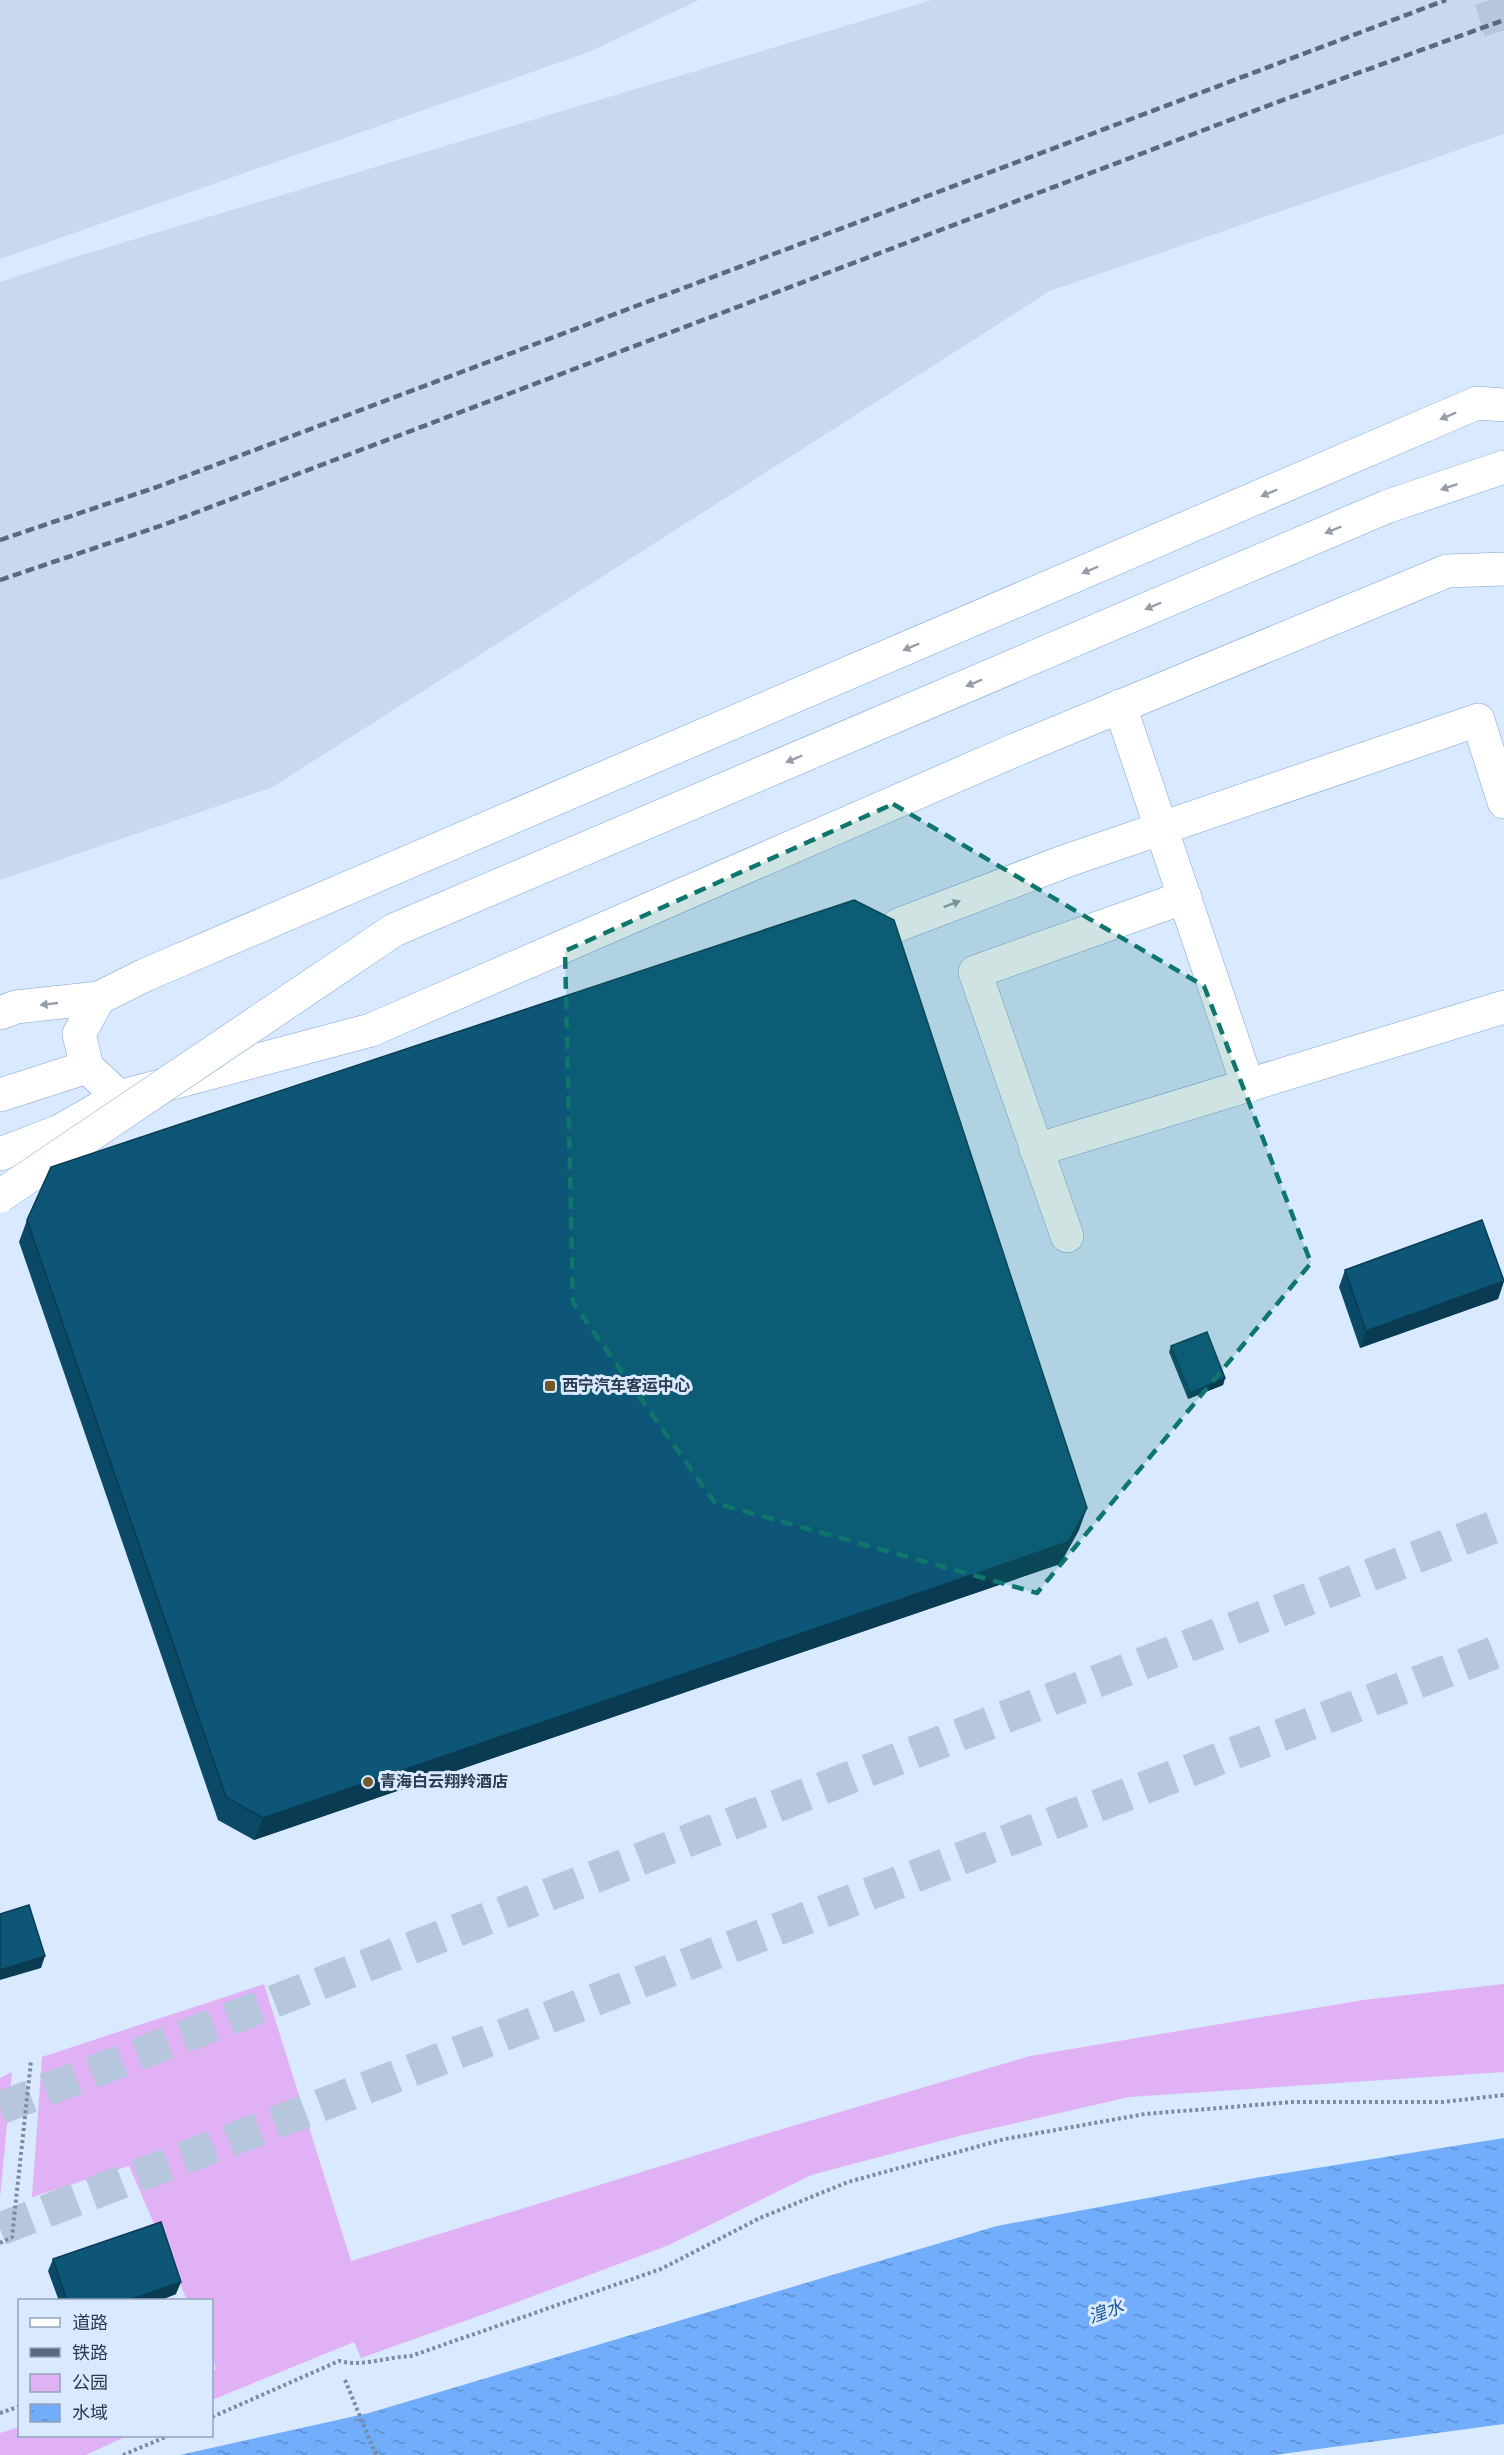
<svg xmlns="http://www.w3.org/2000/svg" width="1504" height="2455" viewBox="0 0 1504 2455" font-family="'Source Sans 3','Noto Sans SC',sans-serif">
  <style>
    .built { fill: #c7d8f0 }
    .green { fill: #e1b1f6 }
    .water { fill: url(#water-ripples) }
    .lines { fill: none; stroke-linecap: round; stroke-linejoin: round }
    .major-tunnel { stroke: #b6c6dc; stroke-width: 33; stroke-dasharray: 33 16; stroke-linecap: butt }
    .highway-tunnel { stroke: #b6c6dc; stroke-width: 33; stroke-dasharray: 33 16; stroke-linecap: butt }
    .minor-casing { stroke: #7ca3d6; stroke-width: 34 }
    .path { stroke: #7b8ba1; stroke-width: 4; stroke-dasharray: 3 3; stroke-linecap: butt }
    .minor { stroke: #fff; stroke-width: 33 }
    .rail { stroke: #59697f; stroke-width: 4.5; stroke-dasharray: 9 4.5; stroke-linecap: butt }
    .minor-bridge-casing { stroke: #7ca3d6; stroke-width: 34; stroke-linecap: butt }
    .minor-bridge { stroke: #fff; stroke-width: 33 }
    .wall { fill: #0b4a66 }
    .shaded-wall { fill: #093c53 }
    .building { fill: #0d5677; stroke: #093c53; stroke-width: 1.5 }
    .oneway { fill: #959da8 }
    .marked { fill: #0f766e; fill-opacity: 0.2; stroke: #0f766e; stroke-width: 4.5; stroke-dasharray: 12 8; stroke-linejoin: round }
    .poi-dot { fill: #75582c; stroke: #d9e9ff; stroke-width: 2 }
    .labels { text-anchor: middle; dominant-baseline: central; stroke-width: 6; stroke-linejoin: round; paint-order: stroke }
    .poi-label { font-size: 16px; font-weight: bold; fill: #2b3b50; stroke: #d9e9ff; text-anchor: start }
    .water-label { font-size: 18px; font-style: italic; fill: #1b559a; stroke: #d9e9ff }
  </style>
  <defs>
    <pattern id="water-ripples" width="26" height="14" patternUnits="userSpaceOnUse" patternTransform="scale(1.5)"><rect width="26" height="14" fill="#71adfa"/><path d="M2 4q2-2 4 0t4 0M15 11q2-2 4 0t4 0" fill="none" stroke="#5d8ecd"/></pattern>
  </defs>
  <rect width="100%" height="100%" fill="#d9e9ff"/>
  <g class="built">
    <polygon points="0,0 699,0 589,52 0,259"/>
    <polygon points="932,0 1504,0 1504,134 1050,291 271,788 0,880 0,282 72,258"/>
  </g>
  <g class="green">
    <polygon points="264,1984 351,2261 769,2133 1030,2056 1363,2000 1504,1984 1504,2072 1129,2097 959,2136 811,2175 669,2245 512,2304 361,2358 354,2342 212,2400 212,2371 216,2369 212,2357 212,2300 187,2300 129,2166 32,2197 42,2057"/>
    <polygon points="12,2072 0,2198 0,2078"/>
    <polygon points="19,2427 20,2436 127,2436 86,2455 0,2455 0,2433"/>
  </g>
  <polygon class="water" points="1504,2138 1504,2424 1274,2455 180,2455 369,2413 997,2226 1255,2178"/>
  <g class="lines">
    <polyline class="major-tunnel" points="1491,0 1504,43"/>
    <g class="highway-tunnel">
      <polyline points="0,2108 1504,1523"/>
      <polyline points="0,2229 1504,1649"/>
    </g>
    <defs>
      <g id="minor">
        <polyline points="1504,405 1477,403 145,975 99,998 79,1034 87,1067 119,1097 371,1030 1015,750 1447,571 1504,569"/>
        <polyline points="1386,507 1504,467"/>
        <polyline points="1120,706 1248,1086"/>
        <polyline points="898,925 1066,861 1478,720 1504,802"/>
        <polyline points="0,1013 16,1007 99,998"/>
        <polyline points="0,1095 87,1067"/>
        <polyline points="1036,1150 1504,1007"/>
        <polyline points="0,1154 60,1131 119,1097"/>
        <polyline points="1067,1236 975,972 1185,897"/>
      </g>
    </defs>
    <use href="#minor" class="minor-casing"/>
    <g class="path">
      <polyline points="0,2243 12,2237 31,2061"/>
      <polyline points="345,2380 376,2455"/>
      <polyline points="0,2413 20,2406"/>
      <path d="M 212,2417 L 339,2361 C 362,2367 387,2357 411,2356 L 661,2269 L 760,2218 L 848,2182 L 1005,2139 L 1145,2114 L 1292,2102 L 1443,2102 L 1504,2095"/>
      <polyline points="123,2455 168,2436"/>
    </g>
    <use href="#minor" class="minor"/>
    <g class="rail">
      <polyline points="0,540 157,487 1446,0"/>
      <polyline points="0,580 163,525 1275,103 1504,20"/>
    </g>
    <defs>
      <polyline id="minor-bridge" points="0,1196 394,930 1386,507"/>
    </defs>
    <use href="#minor-bridge" class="minor-bridge-casing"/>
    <use href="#minor-bridge" class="minor-bridge"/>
  </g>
  <g class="wall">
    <polygon points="27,1220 1079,1530 1060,1564 254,1840 218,1820 19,1242"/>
    <polygon points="1345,1270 1504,1281 1498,1299 1360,1348 1339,1287"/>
    <polygon points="1171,1346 1225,1378 1223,1385 1188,1399 1169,1352"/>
    <polygon points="53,2259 176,2294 158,2301 59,2301 48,2271"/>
  </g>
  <g class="shaded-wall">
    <polygon points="1504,1281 1498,1299 1360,1348 1366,1331"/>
    <polygon points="1225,1378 1223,1385 1188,1399 1190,1393"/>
    <polygon points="1087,1508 1079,1530 1060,1564 254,1840 263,1818"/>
    <polygon points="45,1956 41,1968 0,1980 0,1970"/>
    <polygon points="181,2282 176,2294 158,2301 126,2301"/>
  </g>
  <g class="building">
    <polygon points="854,900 894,920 1087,1508 1068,1542 263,1818 226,1797 27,1220 51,1167"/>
    <polygon points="1482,1220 1504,1281 1366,1331 1345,1270"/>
    <polygon points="1207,1332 1225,1378 1190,1393 1171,1346"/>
    <polygon points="29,1905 45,1956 0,1970 0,1914"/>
    <polygon points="161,2222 181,2282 126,2301 67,2301 53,2259"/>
  </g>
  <defs><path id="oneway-solid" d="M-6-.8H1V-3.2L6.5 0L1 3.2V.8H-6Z" transform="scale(1.5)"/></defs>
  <g class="oneway">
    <use href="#oneway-solid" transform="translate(1448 416) rotate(157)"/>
    <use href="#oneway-solid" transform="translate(1449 487) rotate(162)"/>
    <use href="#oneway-solid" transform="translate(1269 493) rotate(157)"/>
    <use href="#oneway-solid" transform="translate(1333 530) rotate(157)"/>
    <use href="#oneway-solid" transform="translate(1090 570) rotate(157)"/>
    <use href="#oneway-solid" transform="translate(1153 606) rotate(157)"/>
    <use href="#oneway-solid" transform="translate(911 647) rotate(157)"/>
    <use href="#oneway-solid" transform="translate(974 683) rotate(157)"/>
    <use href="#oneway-solid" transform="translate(794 759) rotate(157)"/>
    <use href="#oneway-solid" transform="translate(952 904) rotate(-21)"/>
    <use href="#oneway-solid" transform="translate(49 1004) rotate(174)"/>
  </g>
  <path class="marked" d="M 893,804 L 1204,986 L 1311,1263 L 1037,1593 L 715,1503 L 573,1303 L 565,951 Z"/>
  <g class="poi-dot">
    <rect x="544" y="1380" width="12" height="12" rx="3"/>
    <circle cx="368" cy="1782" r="6"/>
  </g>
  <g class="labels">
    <g class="poi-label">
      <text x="562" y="1386">西宁汽车客运中心</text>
      <text x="380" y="1782">青海白云翔羚酒店</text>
    </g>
    <g class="water-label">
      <text transform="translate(1106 2312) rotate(-20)">湟水</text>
    </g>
  </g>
  <rect x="18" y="2299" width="195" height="138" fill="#d9e9ff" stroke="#93a3b9" stroke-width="1.5"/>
  <rect x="30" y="2318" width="30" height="9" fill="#ffffff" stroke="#93a3b9" stroke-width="1.5"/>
  <text x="72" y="2329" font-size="18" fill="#2b3b50">道路</text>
  <rect x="30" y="2348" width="30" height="9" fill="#59697f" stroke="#93a3b9" stroke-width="1.5"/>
  <text x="72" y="2359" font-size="18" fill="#2b3b50">铁路</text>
  <rect x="30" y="2374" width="30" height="18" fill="#e1b1f6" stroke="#93a3b9" stroke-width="1.5"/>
  <text x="72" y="2389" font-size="18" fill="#2b3b50">公园</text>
  <rect x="30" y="2404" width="30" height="18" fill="url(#water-ripples)" stroke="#93a3b9" stroke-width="1.5"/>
  <text x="72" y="2419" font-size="18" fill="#2b3b50">水域</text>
</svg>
